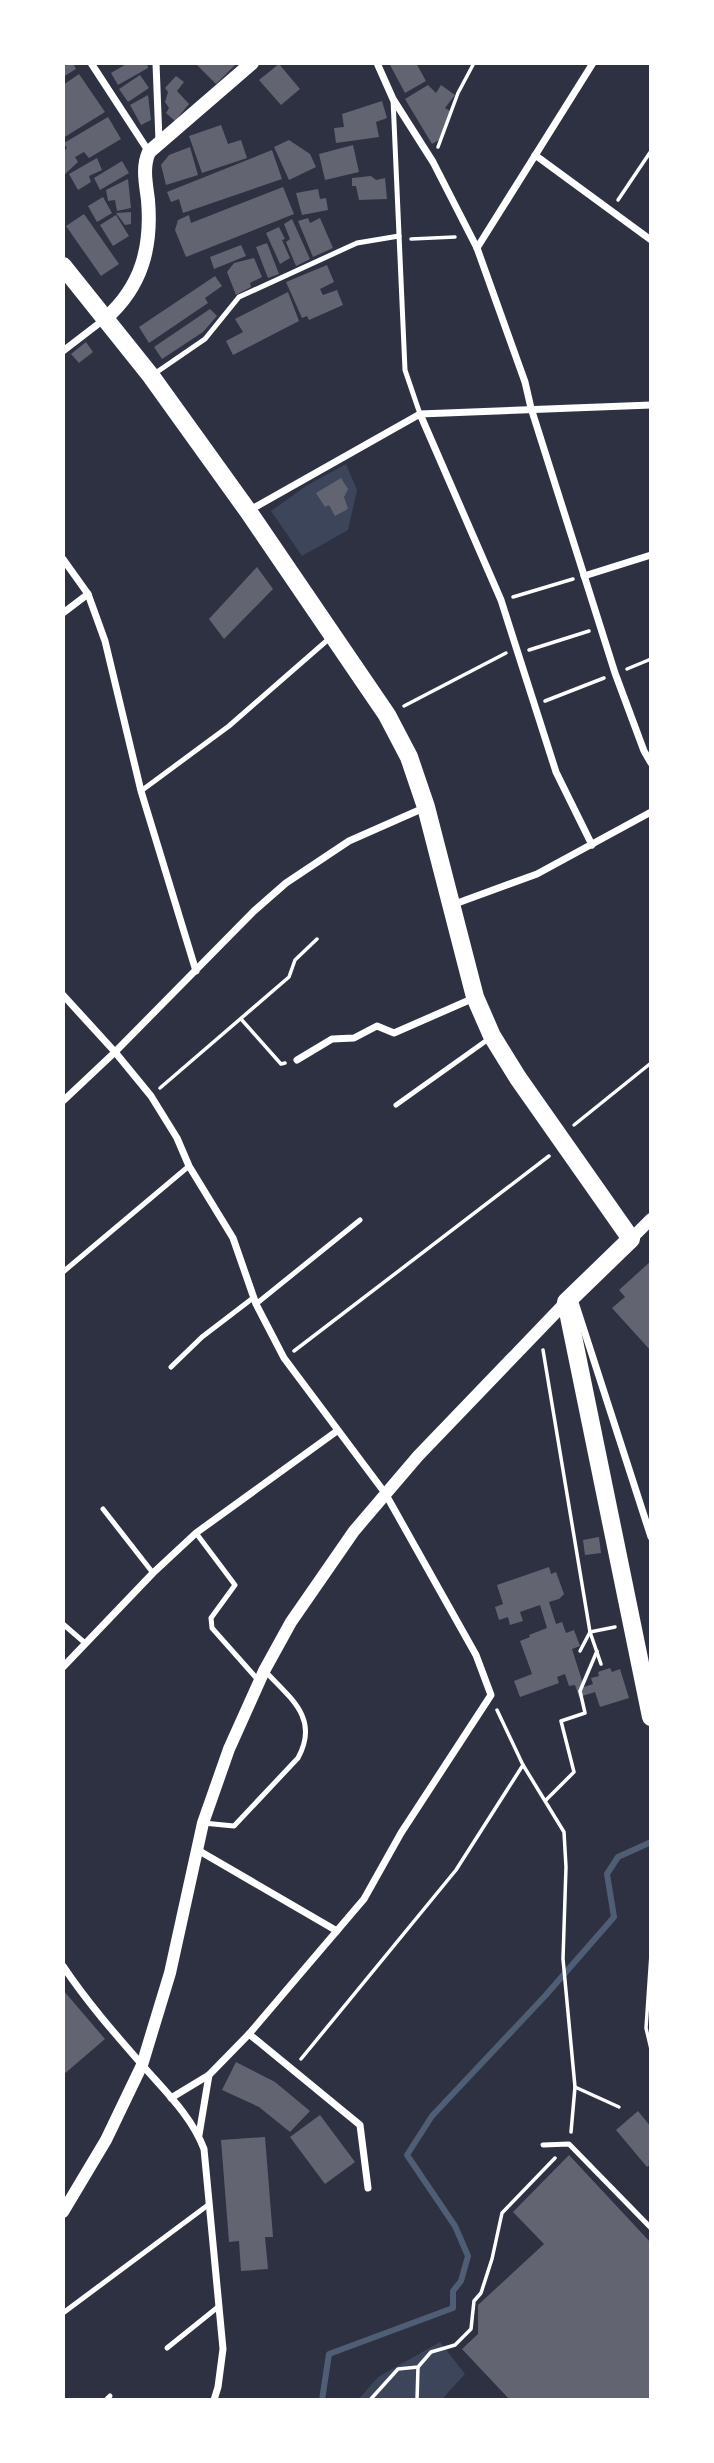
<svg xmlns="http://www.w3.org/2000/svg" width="714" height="2463" viewBox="0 0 714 2463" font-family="Spectral,serif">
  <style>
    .green { fill: #3c4559 }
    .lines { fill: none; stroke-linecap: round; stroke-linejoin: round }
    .stream { stroke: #4f5d75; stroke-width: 6 }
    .building { fill: #626471 }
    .path { stroke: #fff; stroke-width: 3.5 }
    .service { stroke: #fff; stroke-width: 5 }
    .minor { stroke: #fff; stroke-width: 7 }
    .tertiary { stroke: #fff; stroke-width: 12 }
    .secondary { stroke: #fff; stroke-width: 14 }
    .primary { stroke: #fff; stroke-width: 18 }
  </style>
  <rect width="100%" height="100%" fill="#2d3142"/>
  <g class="green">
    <polygon points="346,464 357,490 348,530 302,556 271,511 306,486"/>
    <polygon points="440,2342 465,2374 444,2397 446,2400 358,2400 378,2377"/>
  </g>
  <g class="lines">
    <polyline class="stream" points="322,2400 329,2354 453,2308 453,2291 461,2281 468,2256 455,2226 407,2155 432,2116 545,1996 614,1917 607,1874 618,1857 651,1842"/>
  </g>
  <g class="building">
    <polygon points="63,63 73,63 76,69 63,77"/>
    <polygon points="128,63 147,63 148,68 118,85 111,73"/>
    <polygon points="195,63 237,63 216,84"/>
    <polygon points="389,63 416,63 426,81 405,93"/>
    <polygon points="279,64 300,89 281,105 259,80"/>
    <polygon points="79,74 105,112 63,138 63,85"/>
    <polygon points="140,75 149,88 128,102 119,89"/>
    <polygon points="176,76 184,82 177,91 189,104 175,121 166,113 169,108 165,102 168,92 165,88"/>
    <polygon points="428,85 436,93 441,85 455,95 445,108 450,111 439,140 432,144 405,99"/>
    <polygon points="148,95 151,120 141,125 130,105"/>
    <polygon points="382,101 387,118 376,122 379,137 336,143 334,128 344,127 342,114"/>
    <polygon points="108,117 121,139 89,158 84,152 75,157 78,162 63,176 63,152 67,148 64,143"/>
    <polygon points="221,125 228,144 241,140 247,158 202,173 189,136"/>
    <polygon points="289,140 310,154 316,167 289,180 274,147"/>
    <polygon points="353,145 359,172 325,180 319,154"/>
    <polygon points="190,147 198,175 166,185 161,165 169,155"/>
    <polygon points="272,150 282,179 183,213 179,199 171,202 167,192"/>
    <polygon points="97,158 102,170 89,176 91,182 78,190 69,174"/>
    <polygon points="122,161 129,173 100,190 94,178"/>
    <polygon points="371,176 376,180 385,178 387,199 359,200 356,186 352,186 352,178"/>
    <polygon points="128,179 131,208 117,211 115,200 108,201 106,190"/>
    <polygon points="283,187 294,214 186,257 175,230 178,220 189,215 191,223"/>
    <polygon points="318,189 320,199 326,198 328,210 302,215 296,193"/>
    <polygon points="103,197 112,213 97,222 88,206"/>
    <polygon points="131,212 131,224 125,225 116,213"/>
    <polygon points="84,214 119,264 101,276 66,226"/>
    <polygon points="116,215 129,236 113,246 100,225"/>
    <polygon points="308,218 310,223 320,218 333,248 313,257 298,221"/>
    <polygon points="292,219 310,259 296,266 286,242 290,239 284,224"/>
    <polygon points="279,227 285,239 282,240 290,258 280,264 266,233"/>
    <polygon points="267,243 279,274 268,278 256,247"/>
    <polygon points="241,245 246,256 214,269 210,257"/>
    <polygon points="254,258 262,277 250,283 251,287 236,295 227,272 234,263"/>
    <polygon points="327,265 334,282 320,289 323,295 337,290 343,305 309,320 307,316 302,318 286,282"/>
    <polygon points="215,276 222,286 205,298 208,303 149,343 139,327"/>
    <polygon points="288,292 299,321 233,355 226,341 243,332 235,319"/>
    <polygon points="210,309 217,316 203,332 162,359 154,347"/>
    <polygon points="86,342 93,352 79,363 71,354"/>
    <polygon points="341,478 348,489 344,497 348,509 335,516 329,505 325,507 316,493"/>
    <polygon points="257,567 273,589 224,639 209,619"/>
    <polygon points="651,1261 651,1351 612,1308 625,1297 619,1290"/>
    <polygon points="599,1537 601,1553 585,1555 583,1540"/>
    <polygon points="549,1567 551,1574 556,1572 564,1594 559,1599 549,1602 556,1624 562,1622 566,1633 574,1630 580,1646 572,1649 584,1687 593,1684 591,1678 599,1676 598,1672 610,1668 612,1672 620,1669 629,1698 600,1707 595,1692 579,1697 575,1685 569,1686 565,1674 557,1677 559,1683 520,1697 514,1681 532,1674 520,1641 530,1637 529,1635 547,1628 540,1605 520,1612 523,1621 510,1625 508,1617 499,1620 495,1607 503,1604 497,1585"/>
    <polygon points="63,1990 105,2039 63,2075"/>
    <polygon points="236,2062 275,2082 310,2111 290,2132 259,2107 222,2090"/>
    <polygon points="638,2111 651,2127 651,2164 647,2167 616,2130"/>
    <polygon points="320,2115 355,2162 325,2184 290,2137"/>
    <polygon points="265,2137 273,2237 265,2237 268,2269 241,2271 239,2241 229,2242 221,2140"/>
    <polygon points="569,2155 651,2243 651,2400 510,2400 462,2349 478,2334 478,2305 544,2244 513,2212"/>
  </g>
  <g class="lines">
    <g class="path">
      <polyline points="438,147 458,93 474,63"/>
      <polyline points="618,200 651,151"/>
      <polyline points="411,239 455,237"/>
      <polyline points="513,597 573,579"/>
      <polyline points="529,650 589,631"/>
      <polyline points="627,669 651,659"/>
      <polyline points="545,701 604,678"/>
      <polyline points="404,706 506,653"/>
      <polyline points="241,1019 281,1064 285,1063"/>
      <polyline points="160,1088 289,977 295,960 317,939"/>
      <polyline points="574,1125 651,1063"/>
      <polyline points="543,1350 590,1632 601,1664"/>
      <polyline points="294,1351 549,1156"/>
      <polyline points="580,1651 590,1632 615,1627"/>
      <polyline points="497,1710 523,1765 564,1832 566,1867 563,1959 575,2087 571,2132"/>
      <polyline points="546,1800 574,1772 561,1721 585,1713 580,1691 597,1651"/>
      <polyline points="651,1954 646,2028 651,2049"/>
      <polyline points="301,2059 456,1870 523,1765"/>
      <polyline points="575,2087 619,2107"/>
      <polyline points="370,2400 398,2369 418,2367 431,2352 455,2345 471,2329 474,2301 481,2293 492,2259 502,2213 555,2158"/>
      <polyline points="417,2400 418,2367"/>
    </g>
    <g class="service">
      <polyline points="393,99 405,370 420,414"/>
      <polyline points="154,374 205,339 239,297 357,243 399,236"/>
      <polyline points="141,791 229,726 331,637"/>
      <polyline points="396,1105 490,1038"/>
      <polyline points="63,1272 189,1166"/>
      <polyline points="256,1304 360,1220"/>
      <polyline points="171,1367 202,1337 253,1298"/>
      <polyline points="103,1509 153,1573"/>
      <polyline points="196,1533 235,1585 211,1618 212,1628 259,1681"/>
      <polyline points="63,1624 85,1643"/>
      <path d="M 203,1823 L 234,1826 L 298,1758 C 320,1718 290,1698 265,1671"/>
      <polyline points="543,2145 569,2144 651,2228"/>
      <polyline points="63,2313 208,2205"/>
      <polyline points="167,2348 218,2307"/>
      <polyline points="106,2400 110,2396"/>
    </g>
    <g class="minor">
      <polyline points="91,63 149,152"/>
      <polyline points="156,63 159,141"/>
      <polyline points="377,63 393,99 433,162 477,248 525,382 531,408 615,673 644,751 651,763"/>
      <polyline points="535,155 651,240"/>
      <polyline points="477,248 593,63"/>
      <polyline points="63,351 106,318"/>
      <polyline points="420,414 501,600 556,772 592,845"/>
      <polyline points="250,510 420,414 651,405"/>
      <polyline points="63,559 88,594 105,641 141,791 196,971"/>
      <polyline points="584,576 651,555"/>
      <polyline points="63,613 88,594"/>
      <polyline points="452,905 537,874 651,812"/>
      <polyline points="63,995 115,1052 151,1096 177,1138 189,1166 233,1238 256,1304 284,1358 385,1493 476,1655 491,1695 401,1833 364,1899 249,2034 209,2075 171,2098"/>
      <polyline points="297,1060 332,1039 354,1038 377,1026 394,1033 474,998"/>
      <polyline points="63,1101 115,1052 254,911 286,883 349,841 426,807"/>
      <polyline points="573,1296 651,1537"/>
      <polyline points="63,1667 153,1573 196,1533 337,1431"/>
      <polyline points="196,1849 337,1931"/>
      <path d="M 63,1966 C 87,2002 116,2035 144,2067 C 166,2092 192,2117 204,2149 L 223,2349 L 218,2387 L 214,2400"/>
      <polyline points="249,2034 360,2125 368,2188"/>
      <polyline points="199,2135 209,2075"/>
    </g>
    <g class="tertiary">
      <polyline points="631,1239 651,1219"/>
      <polyline points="63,2212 106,2140 142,2065 170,1973 203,1823 229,1749 264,1671 291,1622 354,1531 418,1456 566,1302"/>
    </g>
    <path class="secondary" d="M 106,318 C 142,286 152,247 148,200 C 146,184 142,167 149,152 L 252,63"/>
    <polyline class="primary" points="63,266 151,376 248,511 387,715 409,757 426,807 475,997 492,1036 518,1078 631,1239 566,1302 651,1717"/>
  </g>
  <rect width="714" height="2463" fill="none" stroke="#ffffff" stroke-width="130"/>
</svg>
